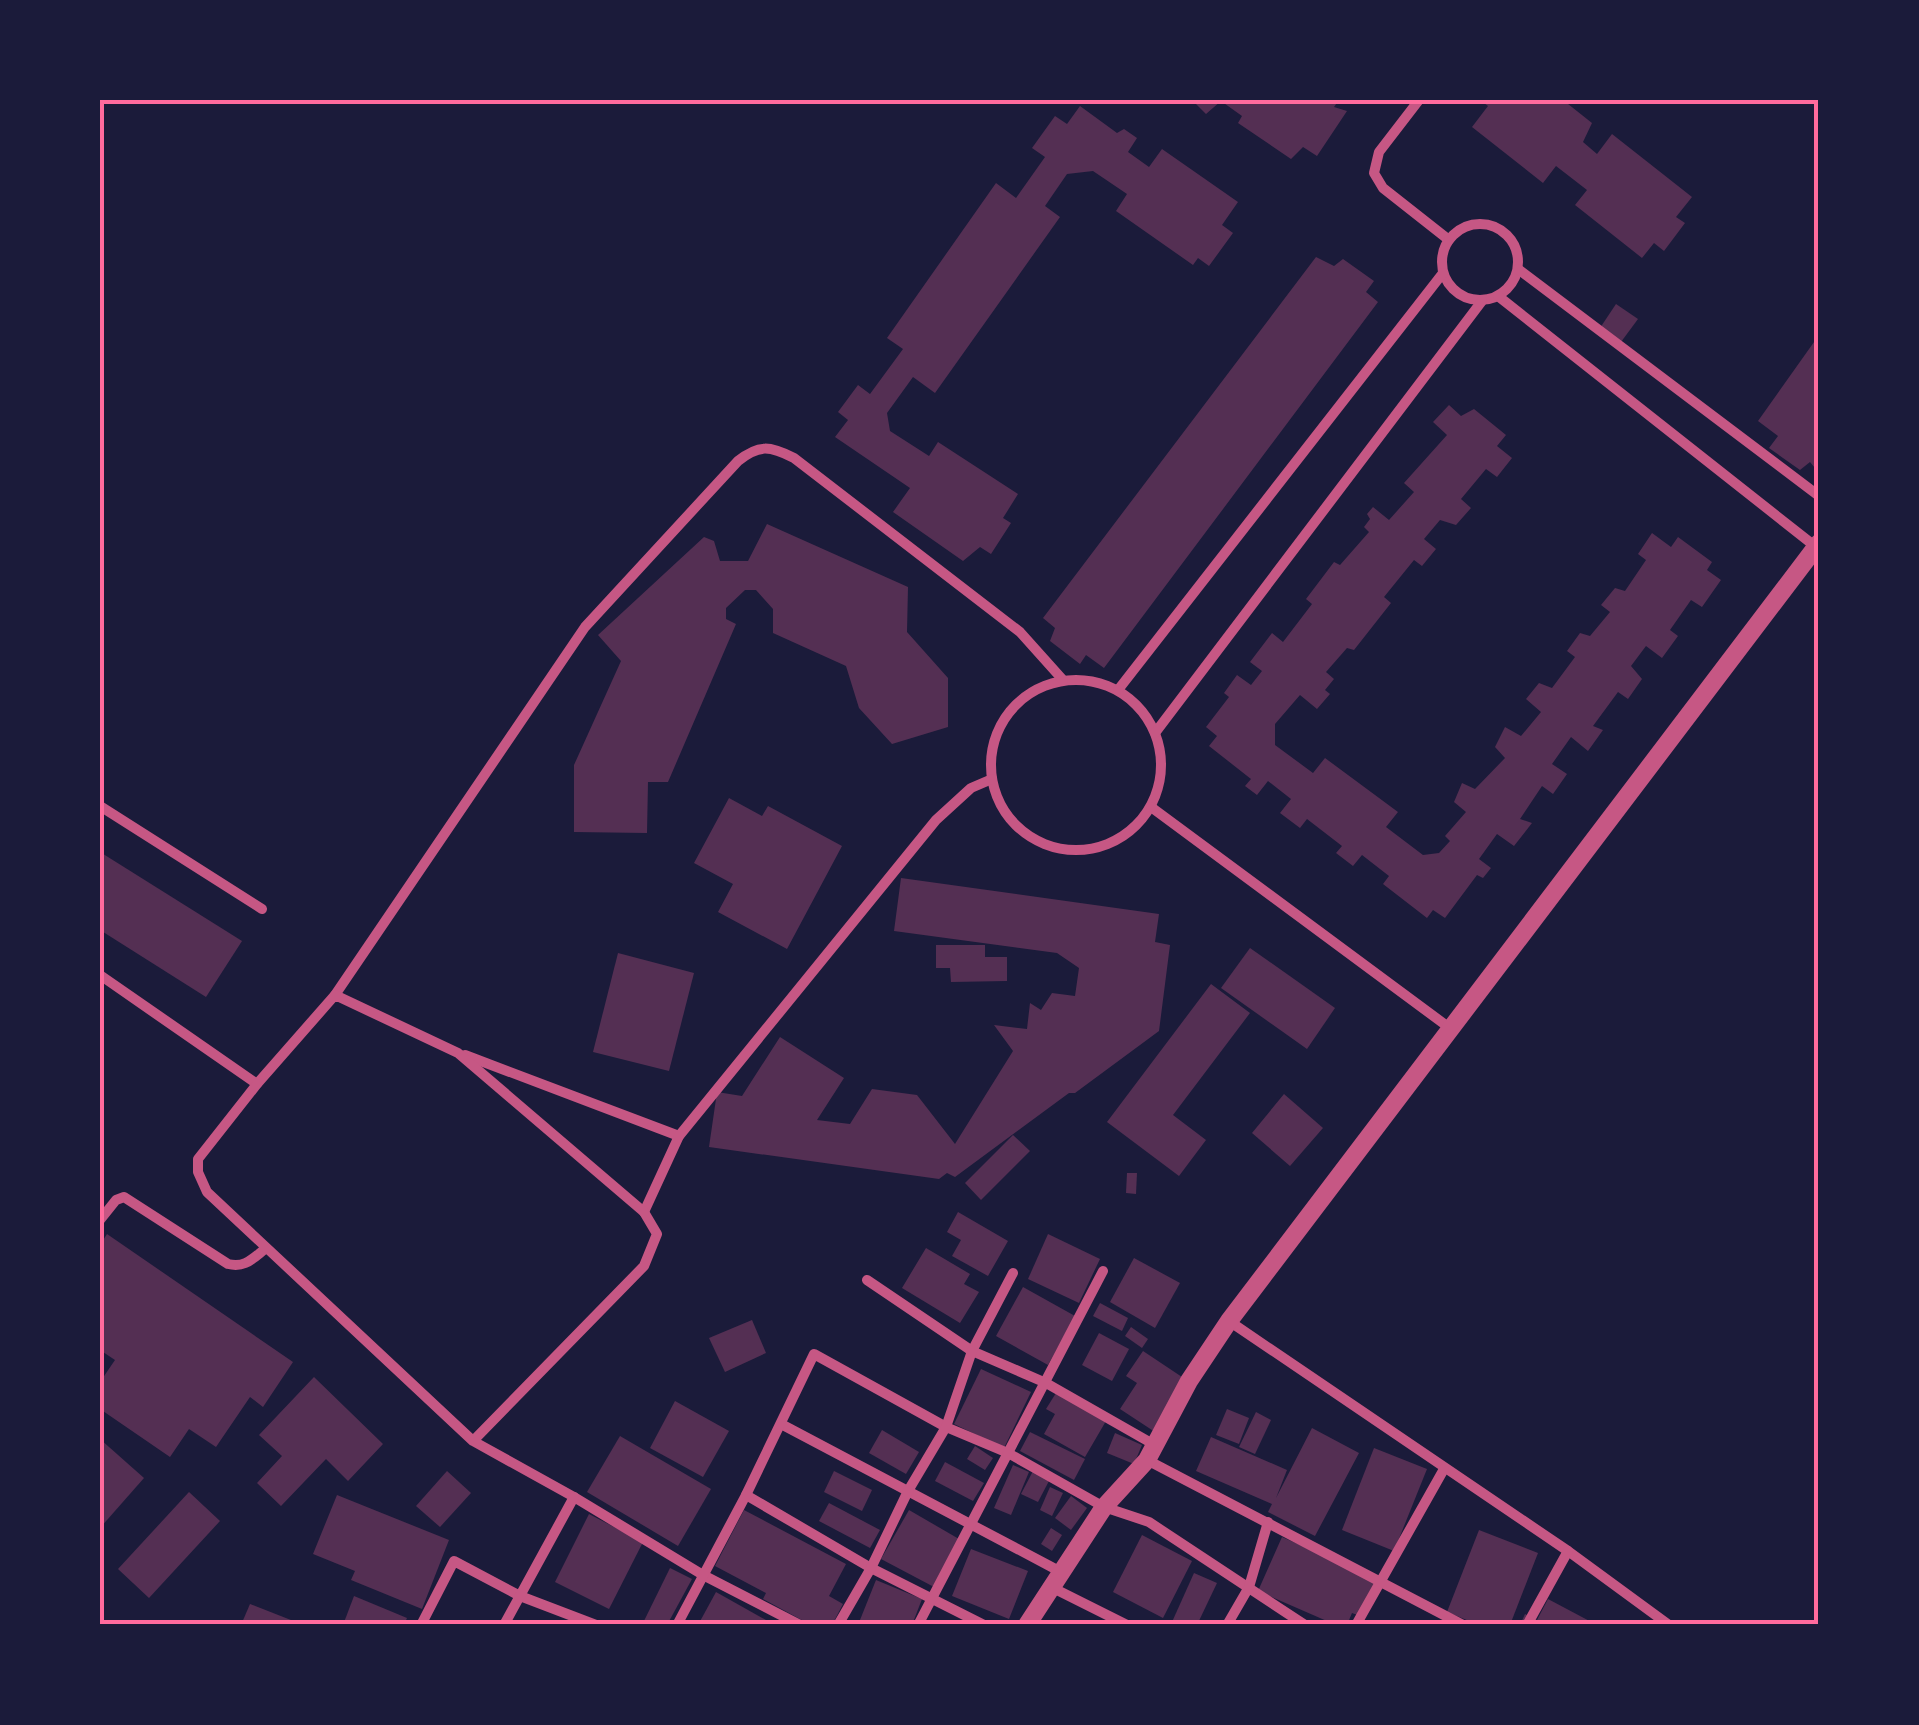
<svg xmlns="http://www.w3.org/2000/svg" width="1919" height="1725" viewBox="0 0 1919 1725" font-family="Manrope,sans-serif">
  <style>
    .building { fill: #542f53 }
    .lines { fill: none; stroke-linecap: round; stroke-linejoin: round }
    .minor { stroke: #c65784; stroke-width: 10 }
    .tertiary { stroke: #c65784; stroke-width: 18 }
    .neatline { fill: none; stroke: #ff6b9d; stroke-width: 4 }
  </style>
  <rect width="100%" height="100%" fill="#1b1b3a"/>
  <g class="building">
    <polygon points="1192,100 1339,100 1334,107 1347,111 1317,156 1303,147 1291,159 1238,123 1242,116 1221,101 1206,114"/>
    <polygon points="1480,100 1563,100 1592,123 1583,142 1597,154 1612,134 1692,197 1676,217 1685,223 1664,251 1654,243 1642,258 1575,205 1587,190 1556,166 1543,183 1472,127 1488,106"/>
    <polygon points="1080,106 1117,133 1124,129 1137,138 1128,152 1149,167 1162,149 1238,202 1222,225 1233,233 1209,266 1198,258 1193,265 1116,211 1127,194 1093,171 1067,174 1045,206 1060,217 935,393 913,377 887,413 890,431 929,456 938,442 1018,494 1003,518 1011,523 991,554 980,547 963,561 893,512 910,488 835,437 848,420 838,412 858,385 870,394 903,349 887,338 996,183 1016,198 1045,157 1032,148 1055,116 1067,124"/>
    <polygon points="1316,257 1334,266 1343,259 1374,281 1366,292 1378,302 1104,668 1086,655 1080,664 1050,641 1055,628 1043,618"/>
    <polygon points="1616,304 1638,319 1621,342 1600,328"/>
    <polygon points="1819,335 1819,473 1810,462 1800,470 1769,448 1778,436 1758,421"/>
    <polygon points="1449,405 1461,416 1474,409 1506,435 1497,446 1512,458 1497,477 1486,469 1461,499 1471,508 1456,525 1440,520 1424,539 1436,549 1422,566 1414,560 1384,597 1391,603 1354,650 1347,648 1326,672 1334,679 1325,690 1330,694 1317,709 1300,695 1275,724 1275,745 1313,773 1325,758 1398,812 1386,827 1423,855 1439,853 1450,841 1445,836 1466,812 1454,802 1462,783 1475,789 1505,758 1495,747 1505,727 1521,736 1541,712 1526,699 1539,683 1552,688 1575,657 1567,651 1580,633 1590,636 1610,612 1601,605 1615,588 1625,591 1646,560 1638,554 1652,533 1671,547 1678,537 1712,562 1707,570 1721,580 1702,607 1691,600 1670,630 1678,636 1662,658 1646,646 1631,666 1642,679 1628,699 1618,692 1593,726 1603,730 1588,751 1571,737 1552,764 1567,774 1553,794 1542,786 1520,819 1532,823 1514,846 1497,834 1479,859 1491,868 1483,878 1477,875 1445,918 1433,910 1427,918 1383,884 1389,876 1362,855 1353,866 1336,853 1342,846 1307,819 1300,828 1280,813 1291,799 1268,781 1257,795 1245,786 1251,779 1209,746 1217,736 1206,727 1229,697 1224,693 1237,675 1251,685 1262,671 1250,662 1272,633 1283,642 1312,604 1306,599 1334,562 1340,565 1369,532 1364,527 1370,519 1367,514 1373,507 1389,520 1414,492 1404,483 1447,435 1433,422"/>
    <polygon points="767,524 908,587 907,632 948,678 948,727 892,744 859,708 846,666 773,633 773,609 756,590 745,590 726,608 726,619 736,624 668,782 648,782 647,833 574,832 574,765 621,661 598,635 704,537 714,541 720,561 748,561"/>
    <polygon points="729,798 762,816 768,806 842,846 787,949 718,912 733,884 694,863"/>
    <polygon points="100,852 242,941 206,997 100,930"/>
    <polygon points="901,878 1159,914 1155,942 1170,945 1159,1031 1075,1093 1069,1093 955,1177 947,1173 939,1179 709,1147 717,1092 742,1096 780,1037 844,1078 817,1120 850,1124 872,1089 917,1095 955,1144 1013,1051 994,1025 1027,1029 1030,1003 1041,1010 1052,993 1075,996 1079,968 1057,953 894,931"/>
    <polygon points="936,945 985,945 985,957 1007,957 1007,981 951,982 950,968 936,968"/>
    <polygon points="1250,948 1335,1008 1307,1049 1221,988"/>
    <polygon points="618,953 694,973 669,1071 593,1052"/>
    <polygon points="1211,984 1250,1013 1173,1115 1206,1140 1179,1176 1107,1122"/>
    <polygon points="1284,1094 1323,1128 1290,1166 1252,1133"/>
    <polygon points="1013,1135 1030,1151 981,1200 965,1183"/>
    <polygon points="1127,1173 1137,1173 1136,1194 1126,1193"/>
    <polygon points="958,1212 1008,1241 988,1276 952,1256 961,1240 947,1232"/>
    <polygon points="107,1234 293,1362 263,1407 250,1397 216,1447 189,1429 170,1457 100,1409 100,1382 115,1360 100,1350 100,1245"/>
    <polygon points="1048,1234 1100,1259 1079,1303 1028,1279"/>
    <polygon points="926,1248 970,1274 964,1284 979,1292 960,1323 902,1288"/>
    <polygon points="1134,1258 1180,1283 1155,1328 1110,1302"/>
    <polygon points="1023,1287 1075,1316 1048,1365 996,1336"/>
    <polygon points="1100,1303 1128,1318 1122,1331 1093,1316"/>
    <polygon points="752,1320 766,1353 725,1372 709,1338"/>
    <polygon points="1131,1327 1148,1339 1142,1348 1125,1336"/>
    <polygon points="1099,1333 1129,1349 1112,1381 1082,1365"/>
    <polygon points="1143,1351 1188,1381 1155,1432 1120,1409 1137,1383 1126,1376"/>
    <polygon points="981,1369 1031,1392 1004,1448 954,1424"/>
    <polygon points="314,1377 383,1444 348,1481 326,1459 281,1506 257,1483 282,1456 259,1435"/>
    <polygon points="1056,1393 1106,1421 1085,1457 1044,1434 1055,1414 1046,1409"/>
    <polygon points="675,1401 729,1431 703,1477 650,1448"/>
    <polygon points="1227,1409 1249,1418 1239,1444 1216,1435"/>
    <polygon points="1256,1412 1271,1420 1255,1454 1239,1447"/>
    <polygon points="1312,1428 1359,1453 1315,1536 1268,1512 1272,1504 1196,1471 1211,1437 1287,1470 1276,1498"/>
    <polygon points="882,1430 919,1452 906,1474 869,1453"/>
    <polygon points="1030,1432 1085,1459 1074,1480 1020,1451"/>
    <polygon points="1115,1433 1142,1445 1134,1464 1107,1453"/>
    <polygon points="620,1436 711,1489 678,1546 587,1492"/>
    <polygon points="100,1439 144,1478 100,1528"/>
    <polygon points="975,1446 993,1458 985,1470 967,1459"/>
    <polygon points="1374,1448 1427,1469 1394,1551 1342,1530"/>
    <polygon points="945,1462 984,1483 973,1501 935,1481"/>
    <polygon points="1013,1465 1029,1472 1011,1515 994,1508"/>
    <polygon points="447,1471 471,1493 440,1527 416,1506"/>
    <polygon points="834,1471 872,1490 862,1511 824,1492"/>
    <polygon points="1033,1471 1050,1479 1038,1502 1021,1494"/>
    <polygon points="1050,1487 1063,1493 1052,1516 1040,1510"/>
    <polygon points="189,1492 220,1521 149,1598 118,1569"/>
    <polygon points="337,1495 449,1540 422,1609 351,1580 355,1571 313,1554"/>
    <polygon points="1071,1496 1087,1508 1071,1530 1055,1518"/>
    <polygon points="829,1503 880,1530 870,1548 819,1521"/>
    <polygon points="744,1510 846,1564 829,1596 843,1604 832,1625 811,1625 763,1599 766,1593 715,1566"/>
    <polygon points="909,1510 959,1539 934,1587 881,1559"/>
    <polygon points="589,1514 643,1542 609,1609 555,1582"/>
    <polygon points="1051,1528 1062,1535 1052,1551 1041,1544"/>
    <polygon points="1479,1530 1538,1553 1510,1625 1479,1625 1447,1612"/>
    <polygon points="1142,1535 1192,1561 1163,1618 1113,1592"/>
    <polygon points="1282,1537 1378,1579 1360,1616 1352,1613 1347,1625 1336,1625 1258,1591"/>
    <polygon points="971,1549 1028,1571 1009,1619 952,1596"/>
    <polygon points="670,1568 692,1579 667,1625 642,1625"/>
    <polygon points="1194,1573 1217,1583 1197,1625 1179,1625 1172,1622"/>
    <polygon points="876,1580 922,1599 912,1625 872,1625 860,1620"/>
    <polygon points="716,1592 766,1620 764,1625 698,1625"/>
    <polygon points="354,1596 407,1618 404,1625 343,1625"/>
    <polygon points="1548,1599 1597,1625 1520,1625 1525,1614 1537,1620"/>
    <polygon points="250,1604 296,1622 294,1625 241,1625"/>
  </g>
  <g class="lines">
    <g class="minor">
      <polyline points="1419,100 1379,152 1374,173 1383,188 1449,240"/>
      <circle cx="1480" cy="262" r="38"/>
      <polyline points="1518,269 1819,496"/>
      <polyline points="1498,296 1816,547"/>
      <circle cx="1076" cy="765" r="85"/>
      <polyline points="1118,690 1443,273"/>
      <polyline points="1155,733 1482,301"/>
      <polyline points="100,806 262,909"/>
      <polyline points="1151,807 1451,1029"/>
      <polyline points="100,975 257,1084"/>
      <path d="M 335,995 L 585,627 L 738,461 C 759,444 770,446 794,458 L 1020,632 L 1063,680"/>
      <polyline points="465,1055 679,1136"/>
      <polyline points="644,1212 679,1136 936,820 971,788 992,779"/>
      <path d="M 100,1220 L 116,1200 L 124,1197 L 228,1264 C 245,1268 252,1259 265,1249"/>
      <polyline points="867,1280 972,1351 1046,1383 1153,1444"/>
      <polyline points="1229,1321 1568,1551 1669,1625"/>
      <polyline points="781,1424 1061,1572"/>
      <polyline points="473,1441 644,1266 657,1234 644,1212 458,1053 335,995 257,1084 198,1159 198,1172 207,1192 473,1441 574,1497 703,1575 800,1625"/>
      <polyline points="1147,1460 1463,1625"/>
      <polyline points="746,1495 871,1568 984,1625"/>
      <polyline points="1051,1587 1127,1625"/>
      <polyline points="421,1625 454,1561 520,1596 596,1625"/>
      <polyline points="504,1625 574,1497"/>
      <polyline points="677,1625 746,1495 814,1354 946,1427 1008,1453 1104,1507 1149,1522 1305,1625"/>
      <polyline points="838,1625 871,1568 908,1491 946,1427 972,1351 1013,1273"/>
      <polyline points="918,1625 1103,1271"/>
      <polyline points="1227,1625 1249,1587 1268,1522"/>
      <polyline points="1356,1625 1444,1469"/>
      <polyline points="1527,1625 1568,1551"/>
    </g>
    <polyline class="tertiary" points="1027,1625 1104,1507 1147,1460 1189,1381 1229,1321 1819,543"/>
  </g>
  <rect width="1919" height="1725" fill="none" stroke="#1b1b3a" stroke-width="205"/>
  <rect x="102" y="102" width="1714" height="1520" class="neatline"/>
</svg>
